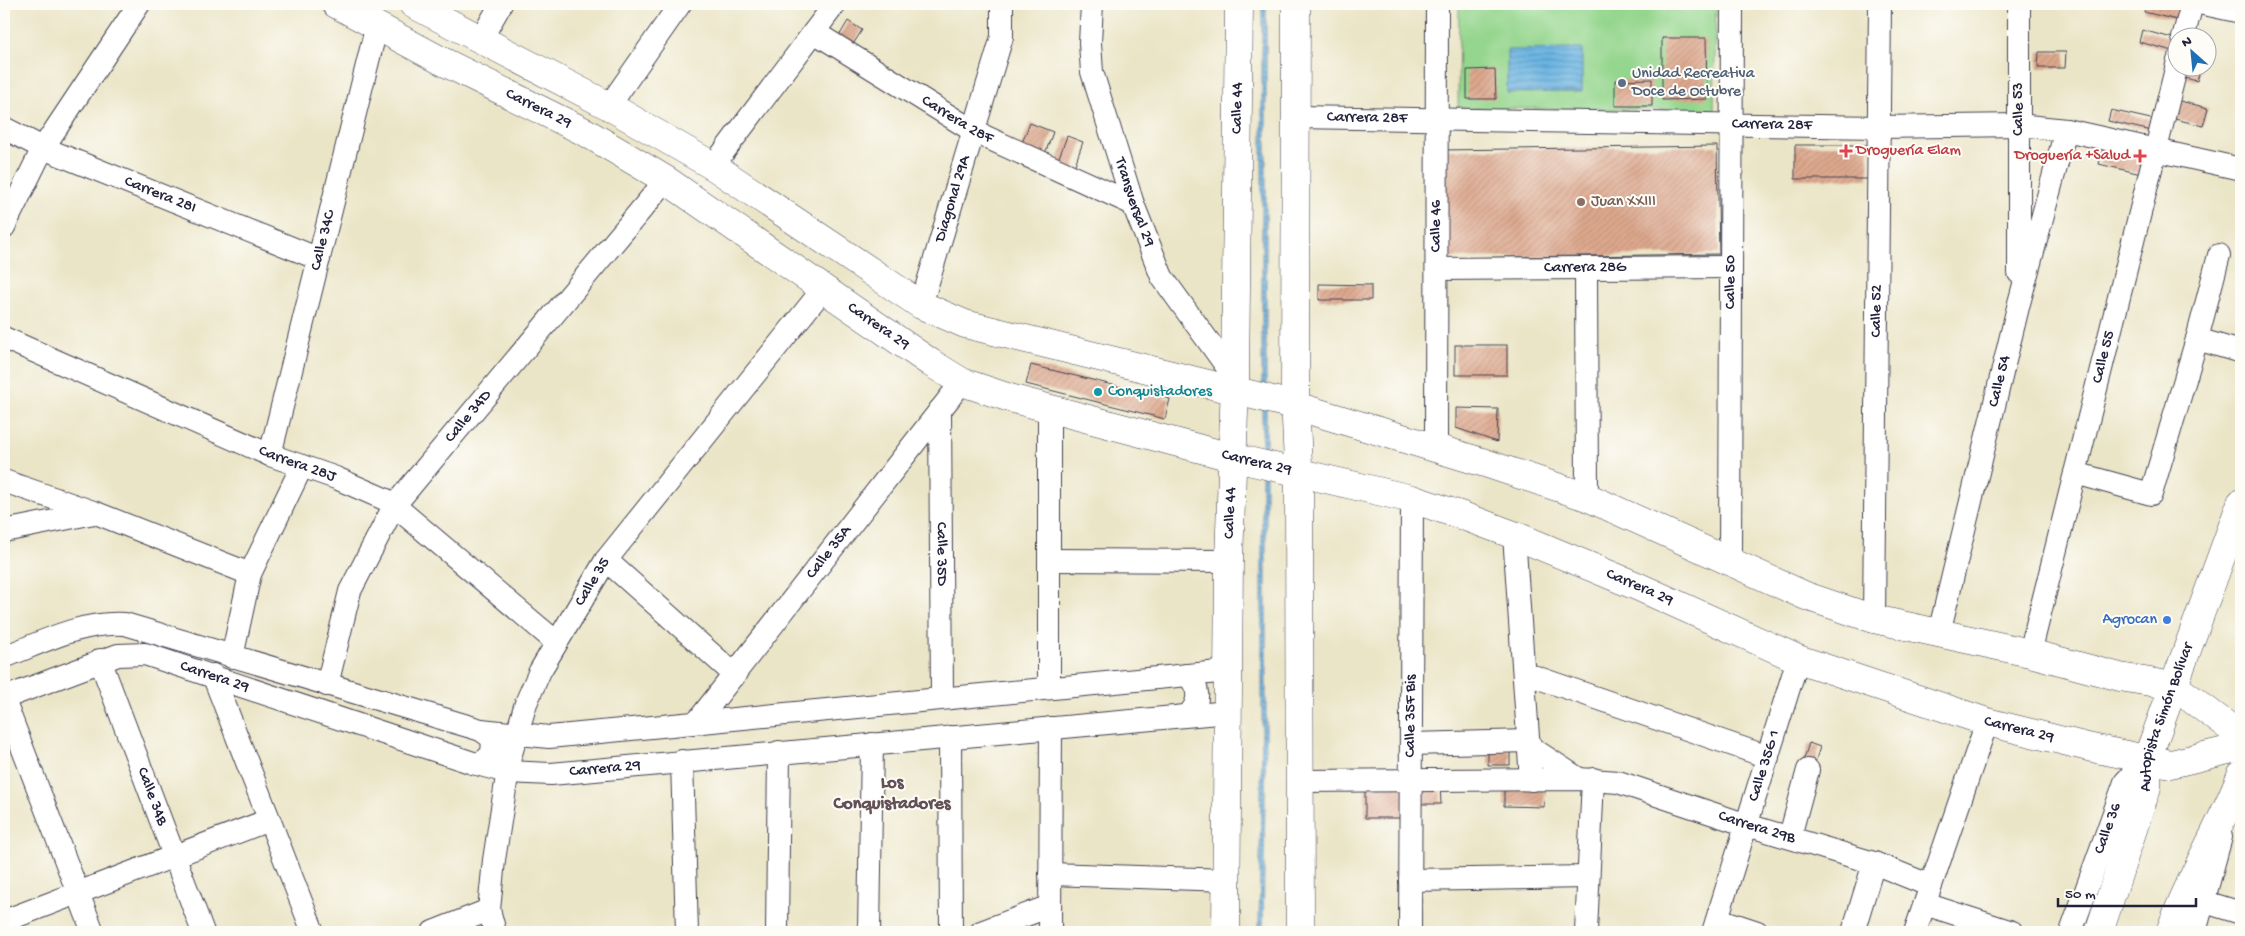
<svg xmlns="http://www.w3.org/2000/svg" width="2245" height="936" viewBox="0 0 2245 936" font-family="'Gochi Hand',sans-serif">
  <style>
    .park { fill: #94d68d; stroke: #5b7c64 }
    .water { fill: url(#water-rules); stroke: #466b8e }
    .building { fill: url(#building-hatch) }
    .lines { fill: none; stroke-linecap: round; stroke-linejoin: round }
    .minor-casing { stroke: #403f50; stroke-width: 24 }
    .major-casing { stroke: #403f50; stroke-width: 29 }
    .highway-casing { stroke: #403f50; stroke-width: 29 }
    .minor { stroke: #fff; stroke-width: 22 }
    .major { stroke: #fff; stroke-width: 28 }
    .highway { stroke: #fff; stroke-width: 28 }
    .service-dot { fill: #5c6f8a; stroke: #fdfcf7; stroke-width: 2 }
    .health-dot { fill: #e0444e; stroke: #fdfcf7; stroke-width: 2 }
    .education-dot { fill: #8d6e63; stroke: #fdfcf7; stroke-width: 2 }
    .culture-dot { fill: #0f9aa8; stroke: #fdfcf7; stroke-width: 2 }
    .shop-dot { fill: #3f7fe0; stroke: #fdfcf7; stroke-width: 2 }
    .labels { text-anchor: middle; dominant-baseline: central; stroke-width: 4; stroke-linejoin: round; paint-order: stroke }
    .service-label { font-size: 16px; fill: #4e5e75; stroke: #fdfcf7; text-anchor: start }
    .street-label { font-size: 16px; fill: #22223b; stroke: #fdfcf7 }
    .health-label { font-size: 16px; fill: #be3a42; stroke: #fdfcf7; text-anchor: start }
    .education-label { font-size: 16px; fill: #785e54; stroke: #fdfcf7; text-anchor: start }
    .culture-label { font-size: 16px; fill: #0d838f; stroke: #fdfcf7; text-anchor: start }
    .shop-label { font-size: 16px; fill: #366cbe; stroke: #fdfcf7; text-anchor: end }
    .neighbourhood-label { font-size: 18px; font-weight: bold; fill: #635158; stroke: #fdfcf7 }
  </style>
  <defs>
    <pattern id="water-rules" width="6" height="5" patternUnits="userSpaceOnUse" patternTransform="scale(1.25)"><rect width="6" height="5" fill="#69b4e2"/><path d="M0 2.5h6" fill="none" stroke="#5692b8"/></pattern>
    <pattern id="building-hatch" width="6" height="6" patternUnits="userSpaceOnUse" patternTransform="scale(1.25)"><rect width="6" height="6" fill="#dda88d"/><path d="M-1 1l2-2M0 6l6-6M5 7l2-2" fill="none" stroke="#bd907b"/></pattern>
  </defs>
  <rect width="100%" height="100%" fill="#fdfcf7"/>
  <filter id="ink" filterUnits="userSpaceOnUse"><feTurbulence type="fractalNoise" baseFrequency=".02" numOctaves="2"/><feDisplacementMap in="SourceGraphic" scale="10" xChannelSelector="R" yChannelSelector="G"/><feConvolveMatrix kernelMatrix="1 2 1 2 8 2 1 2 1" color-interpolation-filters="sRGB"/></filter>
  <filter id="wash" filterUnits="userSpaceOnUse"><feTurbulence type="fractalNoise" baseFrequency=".0096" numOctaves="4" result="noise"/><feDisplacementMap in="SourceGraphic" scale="20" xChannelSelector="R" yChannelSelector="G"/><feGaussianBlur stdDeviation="1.12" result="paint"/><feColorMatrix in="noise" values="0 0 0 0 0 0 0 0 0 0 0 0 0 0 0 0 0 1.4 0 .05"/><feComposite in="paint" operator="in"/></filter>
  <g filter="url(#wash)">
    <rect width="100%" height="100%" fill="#ebe5c7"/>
    <polygon class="park" points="1459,4 1716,4 1714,110 1458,108"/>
    <g class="water">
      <polygon points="1262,4 1266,4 1266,728 1263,932 1259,932 1262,728"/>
      <polygon points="1582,49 1582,92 1507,93 1507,50"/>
    </g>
    <g id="blocks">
      <g class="building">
        <polygon points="2146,4 2172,4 2184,7 2181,21 2144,12"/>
        <polygon points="848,21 862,30 852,46 838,38"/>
        <polygon points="2142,30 2176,39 2173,51 2139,42"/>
        <polygon points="1662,38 1706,38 1707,99 1662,100"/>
        <polygon points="2039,52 2066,52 2065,68 2038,68"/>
        <polygon points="2183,68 2201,68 2197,81 2181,77"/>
        <polygon points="1495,69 1496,99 1467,99 1467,70"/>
        <polygon points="1652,79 1652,106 1615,106 1615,80"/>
        <polygon points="2176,100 2208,108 2203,126 2171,118"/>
        <polygon points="2111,110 2155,120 2152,131 2108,121"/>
        <polygon points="1030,123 1053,132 1043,159 1019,150"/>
        <polygon points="1067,136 1083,142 1072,173 1055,168"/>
        <polygon points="2104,144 2146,153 2141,174 2099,164"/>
        <polygon points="1795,145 1869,145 1868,179 1795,179"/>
        <polygon points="1717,146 1719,254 1445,258 1444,150"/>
        <polygon points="1319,284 1371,285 1371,300 1319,300"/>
        <rect x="1455" y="345" width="52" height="30"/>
        <polygon points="1031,365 1170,399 1165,419 1026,384"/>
        <polygon points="1456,408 1498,409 1497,442 1456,428"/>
        <polygon points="1809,743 1820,747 1813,769 1802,765"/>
        <polygon points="1510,750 1510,765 1488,765 1488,751"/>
        <polygon points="1365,784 1405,784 1404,818 1365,818"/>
        <polygon points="1419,784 1440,784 1441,804 1420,804"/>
        <polygon points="1504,785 1545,786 1544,807 1504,806"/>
      </g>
    </g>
  </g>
  <g filter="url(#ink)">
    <use href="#blocks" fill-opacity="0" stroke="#403f50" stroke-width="1"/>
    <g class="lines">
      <defs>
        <g id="minor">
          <path id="s1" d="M 1092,4 L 1090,43 L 1092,72 L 1133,204 L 1162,277 L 1235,378"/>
          <polyline points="2019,4 2019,273"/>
          <polyline points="2204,4 2241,12"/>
          <path id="s2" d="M 814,32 L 975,132 L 1133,204"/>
          <polyline points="2183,38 2192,4"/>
          <polyline points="481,39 501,4"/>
          <polyline points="609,106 680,4"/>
          <path id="s3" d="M 1297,117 L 1879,127 L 2019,125 L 2066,130 L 2241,169"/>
          <path id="s4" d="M 4,128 L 43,148 L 319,259"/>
          <polyline points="713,166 835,4"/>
          <polyline points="4,227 43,148 139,4"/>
          <polyline points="1586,268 1587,497"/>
          <path id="s5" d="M 1437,269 L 1731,267"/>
          <path id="s6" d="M 921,305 L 1002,37 L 1002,4"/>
          <path id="s7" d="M 4,338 L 270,455 L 336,478 L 389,501 L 556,642"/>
          <polyline points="2197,339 2241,352"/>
          <path id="s8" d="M 940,410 L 942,698"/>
          <path id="s9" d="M 1436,447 L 1437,4"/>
          <path id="s10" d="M 270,455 L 377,25"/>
          <polyline points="2075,473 2151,494 2197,339 2219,255"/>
          <polyline points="4,481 96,513 250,574"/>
          <polyline points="4,531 94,513"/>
          <polyline points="1514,535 1531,780"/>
          <polyline points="606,560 735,675"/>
          <polyline points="1049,560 1229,561"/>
          <path id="s11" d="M 1730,561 L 1732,4"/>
          <path id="s12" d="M 1874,619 L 1880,4"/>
          <path id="s13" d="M 1939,633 L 2019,303 L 2066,130"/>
          <path id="s14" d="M 2030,653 L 2178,61"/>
          <path d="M 4,657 C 43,642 82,621 125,624 L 481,730 L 549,737 L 1229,671"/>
          <polyline points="232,657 250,574 302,466"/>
          <path id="s15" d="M 100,660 L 203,932"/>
          <polyline points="1524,673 1768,757"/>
          <polyline points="213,675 313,932"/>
          <path d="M 1187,675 C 1200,687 1201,702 1188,715"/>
          <path id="s16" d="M 327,685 L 350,591 L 394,506 L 666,180"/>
          <polyline points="1049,687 1049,408"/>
          <path id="s17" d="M 4,698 L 118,655 L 145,654 L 473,763 L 507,772 L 551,774 L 1229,712"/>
          <polyline points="4,700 93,932"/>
          <path id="s18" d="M 697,722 L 962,382"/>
          <polyline points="950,737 951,932"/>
          <polyline points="1411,744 1529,741"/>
          <polyline points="1530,747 1579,779"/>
          <polyline points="682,761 687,932"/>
          <polyline points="473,763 481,764 492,754 493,739 481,730"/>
          <path id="s19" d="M 1300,781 L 1579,779 L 1618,782 L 1747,825 L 1874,863 L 1931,886"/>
          <polyline points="1790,836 1808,770"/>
          <polyline points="1050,874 1227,880"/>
          <polyline points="1410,880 1587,877"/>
          <polyline points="2192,898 2241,913"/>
          <polyline points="1925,904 2012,932"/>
          <polyline points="1718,919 1757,932"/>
          <polyline points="4,921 269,820"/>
          <polyline points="433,932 489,910"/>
          <path id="s20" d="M 495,932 L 489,910 L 494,860 L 510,757 L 526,703 L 540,671 L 606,560 L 824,288"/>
          <polyline points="777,932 779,752"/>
          <polyline points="869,932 872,744"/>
          <polyline points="981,932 1050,906"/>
          <polyline points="1050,932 1051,728"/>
          <path id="s21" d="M 1410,932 L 1412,499"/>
          <polyline points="1586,932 1593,779"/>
          <path id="s22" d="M 1713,932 L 1798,659"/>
          <polyline points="1853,932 1874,863"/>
          <polyline points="1915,932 1987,722"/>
          <path id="s23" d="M 2071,932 L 2125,782 L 2147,759"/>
          <polyline points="2195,932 2221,837"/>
        </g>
        <g id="major">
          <path id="s24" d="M 336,4 L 440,60 L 587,133 L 666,180 L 931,363 L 962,382 L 1010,398 L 1231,457 L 1412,499 L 1463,516 L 1514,535 L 1639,587 L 1798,659 L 1987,722 L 2092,748 L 2171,764 L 2241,747"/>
          <polyline points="413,4 609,106 713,166 921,305 965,324 1289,404 1485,463 1587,497 1806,596 1874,619 2030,653 2120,677 2174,686 2241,736"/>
          <polyline points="1296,4 1295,396 1299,488 1300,932"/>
          <path id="s25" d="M 1226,932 L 1229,561 L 1235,381 L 1239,4"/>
        </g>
        <g id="highway">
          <path id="s26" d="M 2099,932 L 2147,787 L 2147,759 L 2241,503"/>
          <path d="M 2170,932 C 2189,878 2220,829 2241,775"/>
        </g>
      </defs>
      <use href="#minor" class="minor-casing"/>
      <use href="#major" class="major-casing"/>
      <use href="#highway" class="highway-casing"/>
      <use href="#minor" class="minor"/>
      <use href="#major" class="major"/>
      <use href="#highway" class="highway"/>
    </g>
  </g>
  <circle class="service-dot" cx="1622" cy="83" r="5"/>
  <g class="health-dot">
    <path d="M1843.5 143.5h5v5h5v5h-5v5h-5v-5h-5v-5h5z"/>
    <path d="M2137.5 148.5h5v5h5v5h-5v5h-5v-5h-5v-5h5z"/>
  </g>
  <circle class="education-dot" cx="1581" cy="202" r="5"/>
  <circle class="culture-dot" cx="1098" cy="392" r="5"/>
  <circle class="shop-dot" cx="2167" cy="620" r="5"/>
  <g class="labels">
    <g class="service-label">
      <text x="1632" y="74">Unidad Recreativa<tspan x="1632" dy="18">Doce de Octubre</tspan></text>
    </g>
    <g class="street-label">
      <text stroke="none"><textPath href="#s25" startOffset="824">Calle 44</textPath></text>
      <text stroke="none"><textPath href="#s24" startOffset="228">Carrera 29</textPath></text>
      <text transform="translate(2019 109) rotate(-90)">Calle 53</text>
      <text stroke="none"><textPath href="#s3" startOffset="70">Carrera 28F</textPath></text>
      <text stroke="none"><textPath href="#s2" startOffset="168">Carrera 28F</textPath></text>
      <text stroke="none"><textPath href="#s3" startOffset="475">Carrera 28F</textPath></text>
      <text stroke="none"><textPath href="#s4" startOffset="170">Carrera 28I</textPath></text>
      <text stroke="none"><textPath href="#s6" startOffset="111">Diagonal 29A</textPath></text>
      <text stroke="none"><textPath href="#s1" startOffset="205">Transversal 29</textPath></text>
      <text stroke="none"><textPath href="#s9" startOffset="221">Calle 46</textPath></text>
      <text stroke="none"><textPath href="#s10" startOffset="221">Calle 34C</textPath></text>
      <text stroke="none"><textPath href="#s5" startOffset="148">Carrera 28G</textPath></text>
      <text stroke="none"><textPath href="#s11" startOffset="279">Calle 50</textPath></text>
      <text stroke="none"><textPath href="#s12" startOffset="308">Calle 52</textPath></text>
      <text stroke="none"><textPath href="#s24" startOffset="632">Carrera 29</textPath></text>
      <text stroke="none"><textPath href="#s14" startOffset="305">Calle 55</textPath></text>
      <text stroke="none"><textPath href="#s13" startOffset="259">Calle 54</textPath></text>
      <text stroke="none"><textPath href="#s16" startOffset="309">Calle 34D</textPath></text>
      <text stroke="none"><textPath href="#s24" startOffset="1038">Carrera 29</textPath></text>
      <text stroke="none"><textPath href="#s7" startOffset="319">Carrera 28J</textPath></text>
      <text stroke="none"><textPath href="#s25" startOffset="419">Calle 44</textPath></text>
      <text stroke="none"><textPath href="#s18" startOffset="215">Calle 35A</textPath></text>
      <text stroke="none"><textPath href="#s8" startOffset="144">Calle 35D</textPath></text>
      <text stroke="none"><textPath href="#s20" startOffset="372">Calle 35</textPath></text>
      <text stroke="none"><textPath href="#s24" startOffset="1442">Carrera 29</textPath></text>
      <text stroke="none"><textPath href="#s17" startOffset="222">Carrera 29</textPath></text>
      <text stroke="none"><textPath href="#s21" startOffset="216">Calle 35F Bis</textPath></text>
      <text stroke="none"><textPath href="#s26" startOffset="226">Autopista Simón Bolívar</textPath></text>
      <text stroke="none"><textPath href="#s24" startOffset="1848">Carrera 29</textPath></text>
      <text stroke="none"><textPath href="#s22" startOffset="174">Calle 35G 1</textPath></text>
      <text stroke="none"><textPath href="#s17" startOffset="628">Carrera 29</textPath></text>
      <text stroke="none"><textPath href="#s15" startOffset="146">Calle 34B</textPath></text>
      <text stroke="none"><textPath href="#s19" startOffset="464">Carrera 29B</textPath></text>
      <text stroke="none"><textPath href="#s23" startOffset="110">Calle 36</textPath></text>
    </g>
    <g class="health-label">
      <text x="1856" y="151">Droguería Elam</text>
      <text x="2130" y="156" text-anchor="end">Droguería +Salud</text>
    </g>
    <g class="education-label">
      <text x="1591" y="202">Juan XXIII</text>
    </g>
    <g class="culture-label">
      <text x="1108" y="392">Conquistadores</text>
    </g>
    <g class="shop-label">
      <text x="2157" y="620">Agrocan</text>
    </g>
    <g class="neighbourhood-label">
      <text x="892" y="783">Los<tspan x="892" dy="21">Conquistadores</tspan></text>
    </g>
  </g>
  <rect width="2245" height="936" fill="none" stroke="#fdfcf7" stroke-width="20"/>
  <g transform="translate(2192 52) rotate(333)"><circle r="24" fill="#fdfcf7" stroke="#a5a5ac"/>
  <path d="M0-4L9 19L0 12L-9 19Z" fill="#1f6fb2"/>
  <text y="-8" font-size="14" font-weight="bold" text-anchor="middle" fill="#22223b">N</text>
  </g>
  <path d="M2058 898v8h138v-8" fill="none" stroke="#22223b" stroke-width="2.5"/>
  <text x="2065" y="898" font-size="15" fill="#22223b" stroke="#fdfcf7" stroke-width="4" paint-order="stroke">50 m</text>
</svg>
